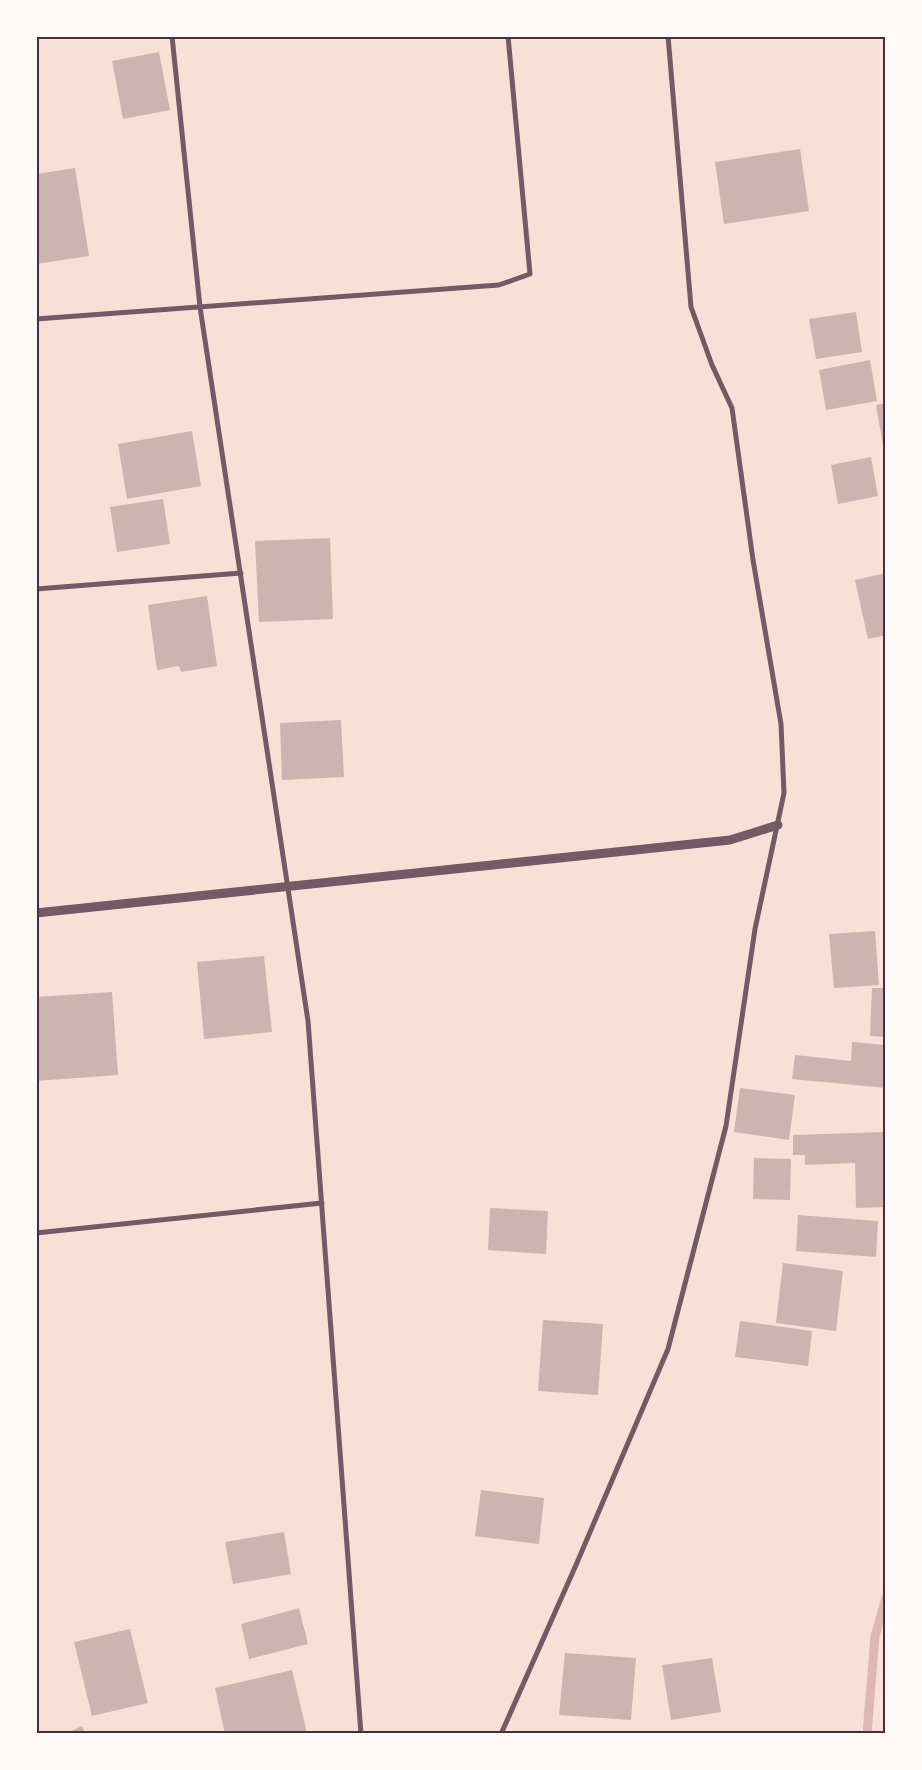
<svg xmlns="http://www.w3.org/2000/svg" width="922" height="1770" viewBox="0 0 922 1770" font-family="'Titillium Web',sans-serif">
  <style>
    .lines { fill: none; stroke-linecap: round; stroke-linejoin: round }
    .stream { stroke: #dcb8b0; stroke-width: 9 }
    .building { fill: #ccb4b1 }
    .minor { stroke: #755966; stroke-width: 5 }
    .tertiary { stroke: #755966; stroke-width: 9 }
    .neatline { fill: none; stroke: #4a2c40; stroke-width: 2 }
  </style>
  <rect width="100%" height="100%" fill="#f7e1d7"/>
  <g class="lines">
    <polyline class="stream" points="867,1734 875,1636 886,1598"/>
  </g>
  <g class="building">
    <polygon points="159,52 170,110 123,119 112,61"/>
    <polygon points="800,149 809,211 724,224 715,162"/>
    <polygon points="75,168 89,256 36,264 36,174"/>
    <polygon points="856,312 862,352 816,359 809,319"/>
    <polygon points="870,360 877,401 826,410 819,370"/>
    <polygon points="886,403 886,444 883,445 876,405"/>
    <polygon points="192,431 201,486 127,499 118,444"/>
    <polygon points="871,457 878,496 838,504 831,465"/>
    <polygon points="163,499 170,544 117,552 110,507"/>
    <polygon points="330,538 333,619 259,622 255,541"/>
    <polygon points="886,573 886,635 868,639 855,580"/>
    <polygon points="207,596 217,666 181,672 179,666 157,670 148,605"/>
    <polygon points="341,720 344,777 282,780 280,723"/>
    <polygon points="875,931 879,985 834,988 829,934"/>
    <polygon points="264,956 272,1032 204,1039 197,962"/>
    <polygon points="872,988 886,988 886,1037 870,1036"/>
    <polygon points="112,992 118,1075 36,1081 36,997"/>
    <polygon points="852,1042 886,1045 886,1088 792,1079 795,1055 851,1061"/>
    <polygon points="740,1088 795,1095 789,1140 734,1132"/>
    <polygon points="884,1132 886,1207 856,1208 855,1163 805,1165 805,1155 793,1155 793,1135"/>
    <polygon points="754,1158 791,1159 790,1200 753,1199"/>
    <polygon points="490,1208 548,1211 546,1254 488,1250"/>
    <polygon points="798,1215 878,1221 876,1257 796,1251"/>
    <polygon points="783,1263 843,1271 836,1331 776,1323"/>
    <polygon points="543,1320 603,1324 598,1395 538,1391"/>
    <polygon points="740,1321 812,1331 808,1366 735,1357"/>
    <polygon points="481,1490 544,1498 539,1544 475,1536"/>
    <polygon points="284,1532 291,1574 233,1584 225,1542"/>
    <polygon points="299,1608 308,1644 249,1659 241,1624"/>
    <polygon points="130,1629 148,1703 92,1716 74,1642"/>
    <polygon points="565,1653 636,1658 631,1720 559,1715"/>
    <polygon points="712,1658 721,1712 671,1720 662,1665"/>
    <polygon points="292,1670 307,1733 225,1734 215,1688"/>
    <polygon points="82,1726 86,1734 65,1734"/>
  </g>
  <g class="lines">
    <g class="minor">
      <polyline points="172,36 200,307 308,1021 361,1734"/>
      <polyline points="36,319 499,285 530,274 508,36"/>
      <polyline points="36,589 241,573"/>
      <polyline points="36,1233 322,1203"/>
      <polyline points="501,1734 576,1565 668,1349 726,1126 755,929 784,793 781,724 753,560 732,408 712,365 691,307 668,36"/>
    </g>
    <polyline class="tertiary" points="36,913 730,840 778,825"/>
  </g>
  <rect width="922" height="1770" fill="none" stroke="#fffaf5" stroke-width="75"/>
  <rect x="38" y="38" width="846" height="1694" class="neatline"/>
</svg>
